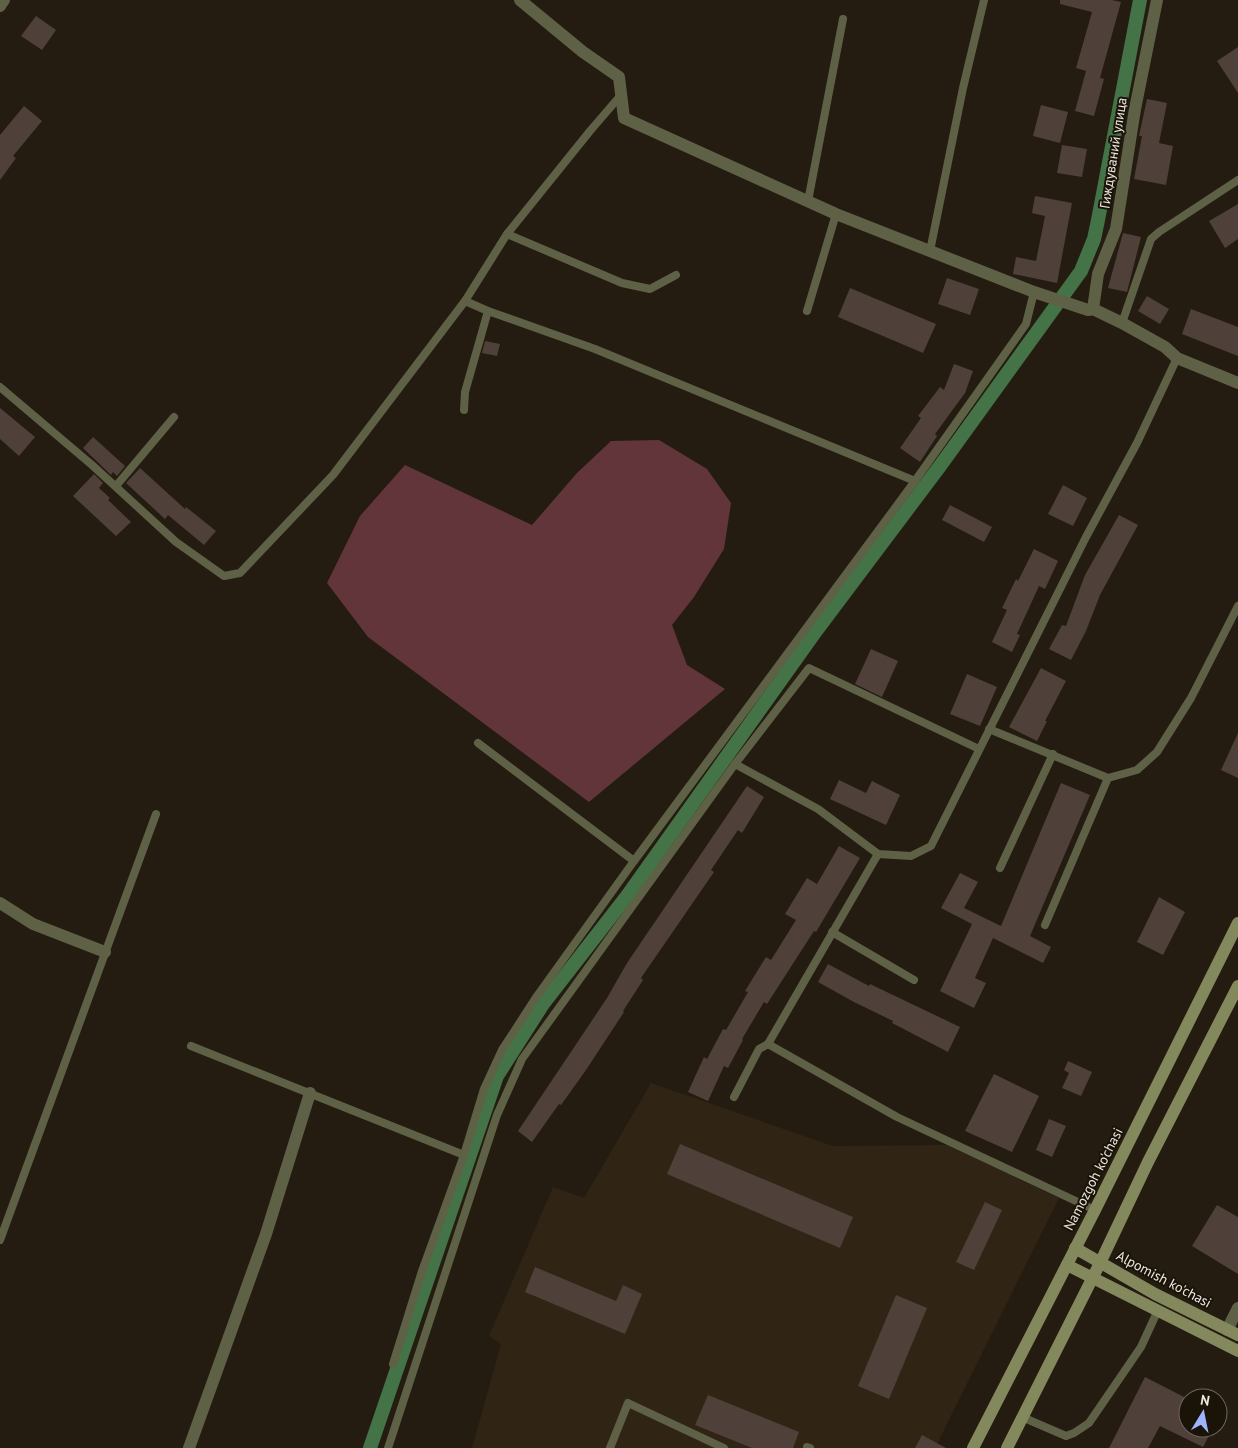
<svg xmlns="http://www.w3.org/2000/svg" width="1238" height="1448" viewBox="0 0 1238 1448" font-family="'PT Sans',sans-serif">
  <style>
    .built { fill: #302514 }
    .green { fill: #62353b }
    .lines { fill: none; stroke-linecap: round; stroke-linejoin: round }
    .canal { stroke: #437346; stroke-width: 14 }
    .building { fill: #4f4039 }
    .lane { stroke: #5f6147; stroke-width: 8 }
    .street { stroke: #5f6147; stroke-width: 12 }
    .secondary { stroke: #84885d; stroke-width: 12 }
    .labels { text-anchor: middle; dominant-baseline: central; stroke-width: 4; stroke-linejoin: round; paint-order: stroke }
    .street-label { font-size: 14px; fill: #ebe6de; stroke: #1a1308 }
  </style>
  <rect width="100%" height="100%" fill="#241c10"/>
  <polygon class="built" points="651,1083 833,1146 947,1145 1059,1198 935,1448 472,1448 501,1344 489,1336 553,1187 584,1198"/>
  <polygon class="green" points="659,440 707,469 731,503 724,549 694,597 672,625 687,665 725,689 589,802 368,637 327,583 360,516 405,465 532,525 577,473 611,441"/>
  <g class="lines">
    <polyline class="canal" points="370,1448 497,1076 543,1004 627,896 816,631 940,466 1081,271 1094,239 1098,220 1140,0"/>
  </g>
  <g class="building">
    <polygon points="1060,0 1112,0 1121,2 1100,78 1104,79 1094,116 1075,111 1086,71 1076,68 1092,12 1060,4"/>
    <polygon points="36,16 56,30 42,50 21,36"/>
    <polygon points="1238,47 1238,93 1217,61"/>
    <polygon points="1147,99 1167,103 1159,143 1173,146 1166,185 1134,179 1142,136 1139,136"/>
    <polygon points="1041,105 1068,112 1060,143 1033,136"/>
    <polygon points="24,106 42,121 13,156 16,158 0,180 0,135"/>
    <polygon points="1062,145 1087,149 1082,177 1057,173"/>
    <polygon points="1035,196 1072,203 1057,283 1013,274 1016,257 1036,261 1045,216 1032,213"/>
    <polygon points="1238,204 1238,239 1225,248 1209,221"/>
    <polygon points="1123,233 1141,237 1127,292 1108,288"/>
    <polygon points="947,278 979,289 970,315 938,304"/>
    <polygon points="850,288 936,324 923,353 838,317"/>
    <polygon points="1147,296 1169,309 1160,324 1138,311"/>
    <polygon points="1191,309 1238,327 1238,356 1182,334"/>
    <polygon points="485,341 500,344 497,356 482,353"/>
    <polygon points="954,364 973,371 965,393 935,434 937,436 920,462 900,448 921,418 918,416 940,387 944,390"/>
    <polygon points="0,408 35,437 19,456 0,439"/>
    <polygon points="93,437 125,466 117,476 113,472 111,475 83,448"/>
    <polygon points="140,468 185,509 186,507 216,531 204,545 168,515 165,519 126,483"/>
    <polygon points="94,474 103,483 99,488 110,498 108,500 131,522 116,536 73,496"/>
    <polygon points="1063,485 1087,498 1073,526 1048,514"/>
    <polygon points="950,505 992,527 984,542 942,520"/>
    <polygon points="1119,515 1138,525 1100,595 1086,631 1071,660 1049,649 1062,625 1066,626 1085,575"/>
    <polygon points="1034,549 1058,561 1045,589 1039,586 1017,634 1020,635 1012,652 992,642 1007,610 1002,608 1016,579 1018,581"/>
    <polygon points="871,649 898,661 882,697 855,684"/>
    <polygon points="1041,668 1066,681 1045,721 1047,721 1037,741 1009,727"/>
    <polygon points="967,674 997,687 980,726 950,714"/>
    <polygon points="1238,733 1238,778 1221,770"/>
    <polygon points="839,780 866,793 872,781 900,795 886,825 830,799"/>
    <polygon points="1061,783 1090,795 1030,936 1051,947 1043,963 993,938 975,978 986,983 974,1008 940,991 972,924 941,908 960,873 978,882 964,908 1001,926"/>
    <polygon points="747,786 764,797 742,833 738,830 711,870 714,872 641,978 643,980 623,1011 624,1012 586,1070 561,1105 559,1104 532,1142 518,1131 607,998 627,963"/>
    <polygon points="839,846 860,858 816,932 814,931 767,1004 764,1002 742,1039 743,1040 728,1068 724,1066 708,1101 688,1092 704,1057 707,1059 723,1029 726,1030 748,992 745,991 766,957 771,960 796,920 785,914 807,878 817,884"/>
    <polygon points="1159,897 1185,912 1163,955 1137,942"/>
    <polygon points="828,964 869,986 870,984 960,1027 948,1052 892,1023 893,1021 854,1002 818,982"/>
    <polygon points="1068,1061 1092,1072 1081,1096 1062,1088 1069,1073 1064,1070"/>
    <polygon points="994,1074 1039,1096 1012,1152 965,1131"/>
    <polygon points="1049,1119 1066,1126 1052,1157 1036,1150"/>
    <polygon points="680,1144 853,1217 840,1248 667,1174"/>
    <polygon points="985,1202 1002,1210 974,1270 956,1262"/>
    <polygon points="1217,1205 1238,1217 1238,1274 1192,1246"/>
    <polygon points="535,1267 616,1301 623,1285 642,1294 625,1334 525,1292"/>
    <polygon points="896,1295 927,1308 889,1399 858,1386"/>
    <polygon points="1145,1377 1188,1399 1188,1428 1213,1428 1203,1447 1160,1426 1148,1448 1109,1448"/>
    <polygon points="708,1395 799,1432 793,1448 752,1448 695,1425"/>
    <polygon points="922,1435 946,1448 915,1448"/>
  </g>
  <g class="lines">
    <g class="lane">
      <polyline points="808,201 843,19"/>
      <polyline points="507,234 622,283 650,289 676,275"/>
      <polyline points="930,251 963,88 984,0"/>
      <polyline points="465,301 507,234 590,131 621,95"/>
      <polyline points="807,311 836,214"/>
      <polyline points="1122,323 1151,239 1159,232 1238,180"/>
      <polyline points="0,387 92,465 176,542 224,576 240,573 333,475 465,301 488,311 595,349 915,481"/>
      <polyline points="464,410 465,392 488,311"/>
      <polyline points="116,486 174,417"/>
      <polyline points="989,729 1108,778"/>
      <polyline points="478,743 634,861 915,481 1026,324 1034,292"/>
      <polyline points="735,764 818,809 878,854 911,856 931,846 1086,537 1137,443 1177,358"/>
      <polyline points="1000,868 1053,754"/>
      <polyline points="1045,925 1108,778 1137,770 1157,752 1191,698 1238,606"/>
      <polyline points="832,932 914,980"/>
      <polyline points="768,1044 897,1117 1095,1210"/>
      <polyline points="191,1046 464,1155"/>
      <polyline points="734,1097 759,1049 768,1044 878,854"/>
      <polyline points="0,1240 156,814"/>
      <polyline points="393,1364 422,1271 464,1155 484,1089 502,1050 537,996 634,861"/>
      <polyline points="1022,1417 1066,1436 1074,1433 1089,1423 1141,1347 1158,1310"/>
      <polyline points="388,1448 497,1115 522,1059 735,764 809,668 979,749"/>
      <polyline points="610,1448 628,1403 724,1448"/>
      <polyline points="807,1448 807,1447 810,1448"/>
    </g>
    <g class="street">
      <polyline points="520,0 583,52 619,77 624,118 836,214 1034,292 1088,310 1093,309 1122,323 1165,347 1177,358 1238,383"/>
      <polyline points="0,6 4,0"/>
      <polyline points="1093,309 1098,274 1116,229 1135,109 1157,0"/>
      <polyline points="0,903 33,924 105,952"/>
      <polyline points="1227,1330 1238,1308"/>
      <polyline points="189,1448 266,1234 310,1093"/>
    </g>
    <g class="secondary">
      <polyline points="1075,1248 1155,1294 1238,1335"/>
      <polyline points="1067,1265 1238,1351"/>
      <polyline points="973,1448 1095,1210 1238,923"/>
      <polyline points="1007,1448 1101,1261 1148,1162 1238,986"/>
    </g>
  </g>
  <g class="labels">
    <g class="street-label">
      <text transform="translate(1113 153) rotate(-81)">Гиждуваний улица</text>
      <text transform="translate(1093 1179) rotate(-63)">Namozgoh ko'chasi</text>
      <text transform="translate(1164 1279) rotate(28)">Alpomish ko'chasi</text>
    </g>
  </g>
  <g transform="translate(1203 1413) rotate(10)"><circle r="24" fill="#1a1308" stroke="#6e675e"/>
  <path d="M0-4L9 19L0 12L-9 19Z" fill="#9db4fd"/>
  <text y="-8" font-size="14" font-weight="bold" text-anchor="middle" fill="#ebe6de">N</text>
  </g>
</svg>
